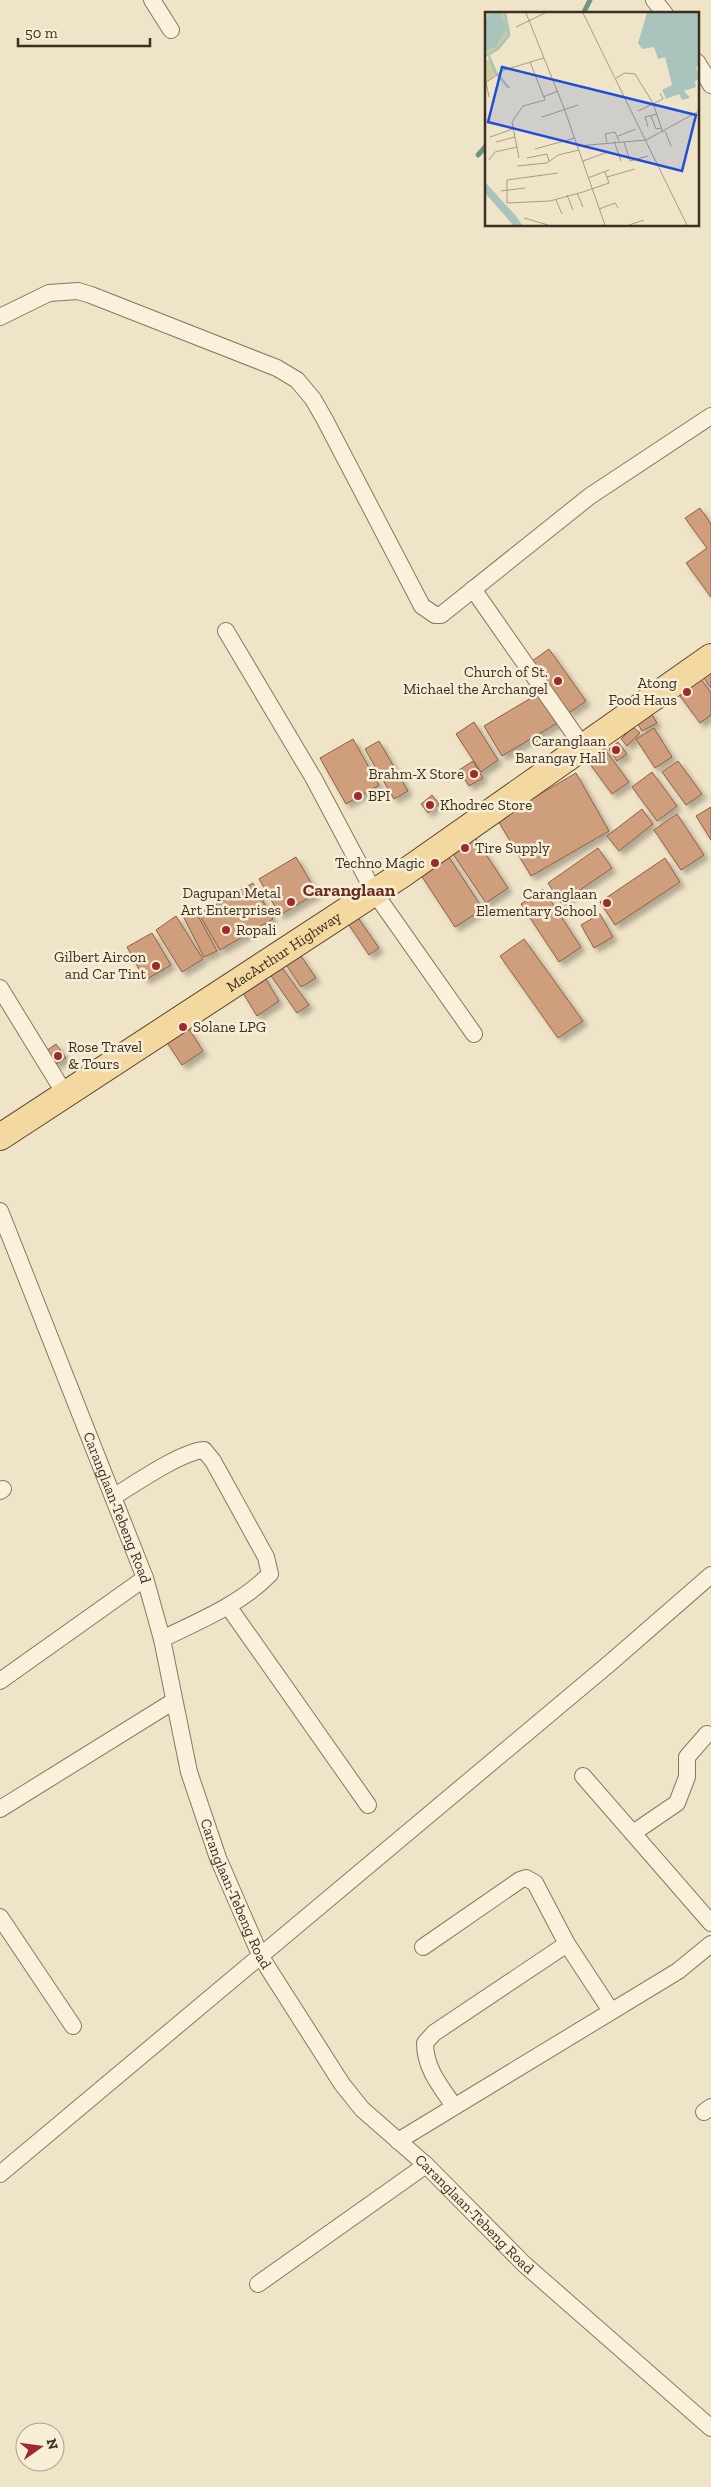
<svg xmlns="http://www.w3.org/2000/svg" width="711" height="2487" viewBox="0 0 711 2487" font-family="'Zilla Slab',serif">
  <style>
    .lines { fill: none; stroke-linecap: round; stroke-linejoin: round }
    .stream { stroke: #6f938a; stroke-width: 5 }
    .building { fill: #cf9f7d; stroke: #8d5f41; filter: url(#shadow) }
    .street-casing { stroke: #8d765c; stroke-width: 18 }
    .primary-casing { stroke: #5b4430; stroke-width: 28 }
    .street { stroke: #faf1dc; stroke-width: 16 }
    .primary { stroke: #f3d9a0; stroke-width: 26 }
    .poi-dot { fill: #9e2a2b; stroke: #f7eed8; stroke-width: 2 }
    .labels { text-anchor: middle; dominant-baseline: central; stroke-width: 5; stroke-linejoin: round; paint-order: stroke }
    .poi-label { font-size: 15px; fill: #3d2e20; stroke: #f7eed8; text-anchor: end }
    .street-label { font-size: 15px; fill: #3d2e20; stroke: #f7eed8 }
    .quarter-label { font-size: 18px; font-weight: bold; fill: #6b2e1e; stroke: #f7eed8 }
    .inset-river { fill: none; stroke: #a9c4bc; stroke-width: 2.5 }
    .inset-road { fill: none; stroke: #a89b85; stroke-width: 1 }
    .view { fill: #1d4ed8; fill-opacity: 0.15; stroke: #1d4ed8; stroke-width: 2.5 }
    .inset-edge { fill: none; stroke: #3d2e20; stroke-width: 2.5 }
  </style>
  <defs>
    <filter id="shadow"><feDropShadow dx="4.5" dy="4.5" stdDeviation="2.5" flood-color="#0004"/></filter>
  </defs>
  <rect width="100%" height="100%" fill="#f0e4c8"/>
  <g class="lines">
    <g class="stream">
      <polyline points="583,14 590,0"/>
      <polyline points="478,155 486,146"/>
    </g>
  </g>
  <g class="building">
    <polygon points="700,508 711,524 711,597 686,563 707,548 685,518"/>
    <polygon points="549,649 586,701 569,713 532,661"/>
    <polygon points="711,668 711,688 701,674"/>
    <polygon points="699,676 711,693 711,715 700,723 677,692"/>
    <polygon points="541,692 559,722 502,756 484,726"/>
    <polygon points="650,711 657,723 642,731 635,719"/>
    <polygon points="474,722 498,760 481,772 456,734"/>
    <polygon points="633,727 640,733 627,746 621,739"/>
    <polygon points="654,728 672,757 655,768 636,739"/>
    <polygon points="353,739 379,785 346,804 320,758"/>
    <polygon points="379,741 408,791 394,799 365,749"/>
    <polygon points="618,742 627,754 617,761 609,749"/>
    <polygon points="601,744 629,782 612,794 584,756"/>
    <polygon points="473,761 483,778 469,786 459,770"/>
    <polygon points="678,761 702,794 686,805 662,772"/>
    <polygon points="652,772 677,806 657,821 632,787"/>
    <polygon points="576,773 609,831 531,876 497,819"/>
    <polygon points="432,795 439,804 428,813 421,804"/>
    <polygon points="711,807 711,840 696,816"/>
    <polygon points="642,809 653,824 619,851 607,836"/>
    <polygon points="677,814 704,855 681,870 654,830"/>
    <polygon points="474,836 508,888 486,903 451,851"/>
    <polygon points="598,848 612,868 561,903 548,883"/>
    <polygon points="445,851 483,909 455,927 417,869"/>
    <polygon points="296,857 317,893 280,915 259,879"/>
    <polygon points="665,858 680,882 615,925 600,902"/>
    <polygon points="253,883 273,919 220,950 199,914"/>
    <polygon points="543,889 581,947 559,962 521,904"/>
    <polygon points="195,910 217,951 204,957 183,916"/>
    <polygon points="354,912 379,948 369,955 345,919"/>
    <polygon points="600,914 613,937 594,948 581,925"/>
    <polygon points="176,916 203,959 182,972 156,930"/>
    <polygon points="152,933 171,965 145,980 127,947"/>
    <polygon points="524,939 583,1021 558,1038 500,956"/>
    <polygon points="299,953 316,978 301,987 285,963"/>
    <polygon points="278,962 309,1005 297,1013 267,970"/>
    <polygon points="263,974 279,1001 257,1016 240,988"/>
    <polygon points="184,1021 203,1051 182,1065 162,1035"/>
    <polygon points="56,1044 66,1058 55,1065 46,1051"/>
  </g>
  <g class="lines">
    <defs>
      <g id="street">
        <polyline points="152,0 171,30"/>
        <polyline points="654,0 665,14"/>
        <polyline points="697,62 711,85"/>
        <polyline points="0,317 49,293 78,291 91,295 277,368 297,380 313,399 325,420 422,606 435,615 441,615 590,496 711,416"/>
        <polyline points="473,589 584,748"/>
        <polyline points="226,631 314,779 374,892 474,1034"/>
        <polyline points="0,988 65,1094"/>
        <path id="s1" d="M 0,1211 L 145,1578 L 162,1639 L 189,1772 L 218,1858 L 261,1957 L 342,2084 L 362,2109 L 426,2165 L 524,2264 L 711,2428"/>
        <polyline points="0,1491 3,1489"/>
        <path d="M 113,1497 C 135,1484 180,1452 204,1450 L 213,1461 L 266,1557 L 270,1574 C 241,1604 199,1621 162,1639"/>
        <polyline points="228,1606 368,1805"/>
        <polyline points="0,1681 145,1578"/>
        <polyline points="583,1776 711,1923"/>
        <polyline points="0,1809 174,1701"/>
        <polyline points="633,1833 677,1803 687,1777 687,1757 707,1734"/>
        <polyline points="0,1917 73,2026"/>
        <polyline points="423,1947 520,1880 526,1878 535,1883 567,1944 611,2011"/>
        <path d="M 454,2106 C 440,2086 425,2068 425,2043 L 434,2033 L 567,1944"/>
        <polyline points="704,2112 711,2107"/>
        <polyline points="398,2141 678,1971 711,1944"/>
        <polyline points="0,2174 610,1663 711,1575"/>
        <polyline points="258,2284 426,2165"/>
      </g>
      <g id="primary">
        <path id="s2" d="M 0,1137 L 401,875 L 711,657"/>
      </g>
    </defs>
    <use href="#street" class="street-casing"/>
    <use href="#primary" class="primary-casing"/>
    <use href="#street" class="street"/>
    <use href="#primary" class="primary"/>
  </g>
  <g class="poi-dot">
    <circle cx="558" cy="681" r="5"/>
    <circle cx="687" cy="692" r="5"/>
    <circle cx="616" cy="750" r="5"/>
    <circle cx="474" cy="774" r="5"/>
    <circle cx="358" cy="796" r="5"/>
    <circle cx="430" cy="805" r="5"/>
    <circle cx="465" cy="848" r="5"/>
    <circle cx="435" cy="863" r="5"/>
    <circle cx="291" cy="902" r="5"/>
    <circle cx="607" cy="903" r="5"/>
    <circle cx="226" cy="930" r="5"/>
    <circle cx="156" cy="966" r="5"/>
    <circle cx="183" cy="1027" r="5"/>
    <circle cx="58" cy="1056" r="5"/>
  </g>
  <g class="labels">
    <g class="poi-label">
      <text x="548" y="672">Church of St.<tspan x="548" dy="17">Michael the Archangel</tspan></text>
      <text x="677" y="683">Atong<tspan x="677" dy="17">Food Haus</tspan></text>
      <text x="606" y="741">Caranglaan<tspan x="606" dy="17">Barangay Hall</tspan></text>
      <text x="464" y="774">Brahm-X Store</text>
      <text x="368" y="796" text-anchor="start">BPI</text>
      <text x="440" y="805" text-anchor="start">Khodrec Store</text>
      <text x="475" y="848" text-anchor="start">Tire Supply</text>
      <text x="425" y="863">Techno Magic</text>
      <text x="281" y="893">Dagupan Metal<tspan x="281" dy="17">Art Enterprises</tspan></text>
      <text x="597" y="894">Caranglaan<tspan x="597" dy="17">Elementary School</tspan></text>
      <text x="236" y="930" text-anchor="start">Ropali</text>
      <text x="146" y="957">Gilbert Aircon<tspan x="146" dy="17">and Car Tint</tspan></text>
      <text x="193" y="1027" text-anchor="start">Solane LPG</text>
      <text x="68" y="1047" text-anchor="start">Rose Travel<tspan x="68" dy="17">&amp; Tours</tspan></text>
    </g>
    <g class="street-label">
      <text stroke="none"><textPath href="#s2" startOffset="339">MacArthur Highway</textPath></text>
      <text stroke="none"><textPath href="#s1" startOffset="319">Caranglaan-Tebeng Road</textPath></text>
      <text stroke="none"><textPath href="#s1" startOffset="724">Caranglaan-Tebeng Road</textPath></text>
      <text stroke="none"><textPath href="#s1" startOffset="1129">Caranglaan-Tebeng Road</textPath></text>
    </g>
    <g class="quarter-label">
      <text x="349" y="890">Caranglaan</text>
    </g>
  </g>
  <g transform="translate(485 12)">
    <rect width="214" height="214" fill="#f0e4c8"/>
    <path d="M 0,1 L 20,1 L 25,19 L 13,37 L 4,44 L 0,44 ZM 6,47 L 12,62 L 0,71 L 0,49 Z" fill="#c9cf9b"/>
    <path d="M 3,1 L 16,1 L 22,16 L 11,35 L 0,39 L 0,9 L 5,4 ZM 162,1 L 214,1 L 214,54 L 211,55 L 214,67 L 210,69 L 211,75 L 199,79 L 205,86 L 197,88 L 194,82 L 181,87 L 177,78 L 187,73 L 180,45 L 173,47 L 169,35 L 157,37 L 153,31 ZM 0,170 L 31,204 L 37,213 L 28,213 L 0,181 Z" fill="#a9c4bc"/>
    <path class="inset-river" d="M 0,44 L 13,37 L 24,23 L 20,1M 4,44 L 11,61 L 24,76"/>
    <path class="inset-road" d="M 41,1 L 79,96 L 120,213M 98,1 L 202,213M 31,15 L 60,1M 131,66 L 140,61 L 150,62 L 168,91 L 178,121M 1,70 L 4,85M 0,71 L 19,58 L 59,46M 58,85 L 73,79M 153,99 L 178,87 L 175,81M 166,104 L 171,117 L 176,116M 57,105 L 93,93M 163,115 L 160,105 L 172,102M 180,119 L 186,134M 133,124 L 151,117M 5,125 L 28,117M 129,129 L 136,149M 11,130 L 30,125M 122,130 L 120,122 L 130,120 L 134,129M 139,130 L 145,149 L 163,144M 93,134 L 161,128 L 214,99M 50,137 L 90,126M 34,146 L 27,110 L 38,94 L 60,88 L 45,50M 42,146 L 62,142 L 64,149M 4,148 L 10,140 L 32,135M 98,149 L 120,141M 32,154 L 62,151 L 73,143 L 94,138M 73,161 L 22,168 L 22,191 L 65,189 L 98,180 L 124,171 L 120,160M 122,165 L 150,157M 103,166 L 124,158M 16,179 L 40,176M 92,181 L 98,195M 82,183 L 88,198M 71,188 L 77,202M 114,197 L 130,191 L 133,196M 39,206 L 63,213M 144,213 L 159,208"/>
    <path class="view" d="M 17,55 L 211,103 L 197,159 L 3,110 Z"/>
    <rect width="214" height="214" class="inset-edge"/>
  </g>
  <g transform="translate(40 2447) rotate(76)"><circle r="24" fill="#f7eed8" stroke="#ada18e"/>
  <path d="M0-4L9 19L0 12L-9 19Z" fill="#9e2a2b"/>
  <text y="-8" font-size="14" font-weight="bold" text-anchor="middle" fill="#3d2e20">N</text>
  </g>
  <path d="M18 38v8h132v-8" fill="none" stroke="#3d2e20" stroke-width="2.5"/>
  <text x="25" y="38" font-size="15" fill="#3d2e20" stroke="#f7eed8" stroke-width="4" paint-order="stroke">50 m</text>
</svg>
